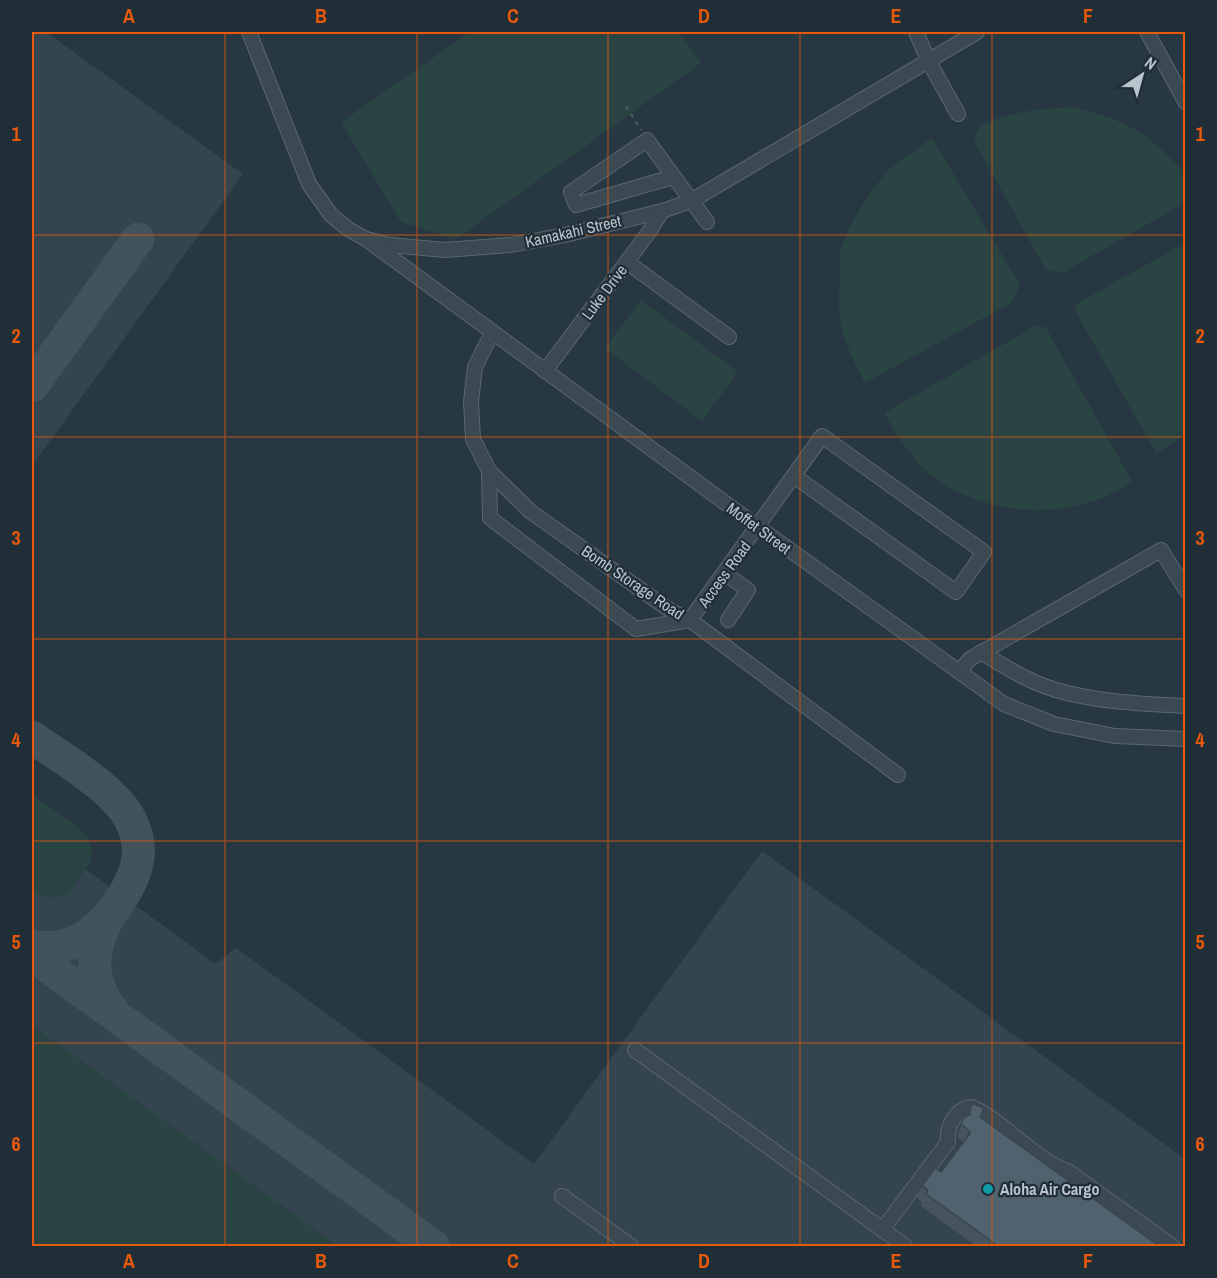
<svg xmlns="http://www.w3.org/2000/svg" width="1217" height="1278" viewBox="0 0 1217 1278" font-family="'Archivo Narrow',sans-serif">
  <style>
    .airport { fill: #354550 }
    .green { fill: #294442 }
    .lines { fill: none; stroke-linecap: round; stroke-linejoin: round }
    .taxiway { stroke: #42535e; stroke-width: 33 }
    .minor-casing { stroke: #5a6770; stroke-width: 16 }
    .path { stroke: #47605e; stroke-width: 2; stroke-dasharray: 4.5 4.5; stroke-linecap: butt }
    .minor { stroke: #3b4953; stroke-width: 14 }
    .wall { fill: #45545f }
    .building { fill: #50626e; stroke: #38454d; stroke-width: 1.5 }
    .grid { fill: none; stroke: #e8590c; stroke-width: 1.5; stroke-opacity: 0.55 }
    .culture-dot { fill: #0f9aa8; stroke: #202e38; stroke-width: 2 }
    .labels { text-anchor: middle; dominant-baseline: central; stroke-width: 4.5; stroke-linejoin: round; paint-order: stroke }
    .street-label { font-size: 16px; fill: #b9c4cc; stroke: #202e38 }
    .poi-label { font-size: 16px; font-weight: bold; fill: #b9c4cc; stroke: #202e38; text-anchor: start }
    .neatline { fill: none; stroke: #e8590c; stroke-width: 2 }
    .grid-label { font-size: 20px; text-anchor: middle; font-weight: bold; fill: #e8590c }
  </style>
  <rect width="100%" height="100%" fill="#273843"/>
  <g class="airport">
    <polygon points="32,32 46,32 243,174 32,466"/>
    <polygon points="32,830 216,964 236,948 534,1164 762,851 1185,1159 1185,1246 32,1246"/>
  </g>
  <g class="green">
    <polygon points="470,32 679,32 701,63 456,239 401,222 341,122"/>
    <path d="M 1072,107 C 1127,120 1147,132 1185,173 L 1185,203 L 1062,273 L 1046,270 L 974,141 L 980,126 C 1010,112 1040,108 1072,107 Z"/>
    <polygon points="932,138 1020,285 1011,303 865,383 851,355 843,334 839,310 840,252 851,224 870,193 889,169"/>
    <polygon points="1185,243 1185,434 1157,454 1075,311 1078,303"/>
    <polygon points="641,300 738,372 702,421 605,348"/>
    <path d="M 1037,325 L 1046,328 L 1132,481 C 1078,521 997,518 942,483 C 916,466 899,439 884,413 Z"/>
    <path d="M 32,795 C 46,805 78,824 87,837 C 98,853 88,867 79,879 C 74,886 70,893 63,896 C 52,900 41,895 32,890 Z"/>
    <polygon points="32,1025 338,1246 32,1246"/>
  </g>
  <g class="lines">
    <g class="taxiway">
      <polyline points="32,386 138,239"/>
      <path d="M 32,737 C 61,758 114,788 130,819 C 147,851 136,878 117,905 C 97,933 68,954 32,946"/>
      <path d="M 108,918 C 90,952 89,982 114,1013"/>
      <polyline points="32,955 433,1246"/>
    </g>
    <defs>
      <g id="minor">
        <polyline points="249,32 309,184 331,215 348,229 366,239 390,245 445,250 511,245 565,235 662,211 691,201 977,32"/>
        <polyline points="916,32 929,62 958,114"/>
        <polyline points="1147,32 1186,103"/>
        <polyline points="673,177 576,205 571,192 647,140 707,222"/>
        <polyline points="366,239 758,527 1004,704 1054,724 1115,736 1186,739"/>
        <polyline points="627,262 729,337"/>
        <polyline points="492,333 475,367 471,402 473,439 489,471 531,512 671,611 690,620 898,775"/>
        <polyline points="545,371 649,232 662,211"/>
        <polyline points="489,471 490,518 636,629 690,620 822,436 984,552 956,592 794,476"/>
        <polyline points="724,573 748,590 728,620"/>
        <path d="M 981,652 C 1005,667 1029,682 1056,690 C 1097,702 1143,704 1186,706"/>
        <polyline points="959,672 970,659 1161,550 1186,590"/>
        <polyline points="635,1050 905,1246"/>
        <polyline points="562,1196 631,1246"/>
        <path d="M 882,1230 L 948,1142 C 946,1127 956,1108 972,1107 C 1008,1124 1032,1158 1069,1172 L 1172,1246"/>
      </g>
    </defs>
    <use href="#minor" class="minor-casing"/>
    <polyline class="path" points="626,106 641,130"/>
    <use href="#minor" class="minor"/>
  </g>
  <polygon class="wall" points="971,1106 984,1108 981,1117 1159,1246 976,1246 921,1206 922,1202 917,1198 922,1186 941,1172 963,1142 957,1136 964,1117 968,1116"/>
  <polygon class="building" points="974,1104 984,1108 980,1117 1159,1246 998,1246 926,1194 928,1190 922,1186 935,1168 941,1172 971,1132 968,1135 969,1131 961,1124 964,1117 970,1115 971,1106"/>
  <path class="grid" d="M 225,32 L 225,1246M 417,32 L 417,1246M 608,32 L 608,1246M 800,32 L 800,1246M 992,32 L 992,1246M 32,235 L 1186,235M 32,437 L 1186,437M 32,639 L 1186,639M 32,841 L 1186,841M 32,1043 L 1186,1043"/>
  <circle class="culture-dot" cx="988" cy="1189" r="6"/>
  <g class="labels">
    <g class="street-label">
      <text transform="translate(573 231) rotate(-13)">Kamakahi Street</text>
      <text transform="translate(604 292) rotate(-53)">Luke Drive</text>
      <text transform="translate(759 528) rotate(36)">Moffet Street</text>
      <text transform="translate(724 574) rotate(-54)">Access Road</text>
      <text transform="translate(633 582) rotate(34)">Bomb Storage Road</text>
    </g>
    <g class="poi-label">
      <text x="1000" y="1189">Aloha Air Cargo</text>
    </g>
  </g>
  <rect width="1217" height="1278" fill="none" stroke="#202e38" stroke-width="66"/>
  <g transform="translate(1142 75) rotate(36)" stroke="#202e38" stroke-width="4.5" paint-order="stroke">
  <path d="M0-4.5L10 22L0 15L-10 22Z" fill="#b9c4cc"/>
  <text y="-9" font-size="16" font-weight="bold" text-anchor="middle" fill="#b9c4cc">N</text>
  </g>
  <rect x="33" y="33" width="1151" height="1212" class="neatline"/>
  <g class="grid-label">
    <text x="129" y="23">A</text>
    <text x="321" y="23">B</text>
    <text x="513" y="23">C</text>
    <text x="704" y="23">D</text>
    <text x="896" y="23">E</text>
    <text x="1088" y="23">F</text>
    <text x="16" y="141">1</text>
    <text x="1200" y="141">1</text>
    <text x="16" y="343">2</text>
    <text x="1200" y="343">2</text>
    <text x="16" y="545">3</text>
    <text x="1200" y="545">3</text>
    <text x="16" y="747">4</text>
    <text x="1200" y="747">4</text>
    <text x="16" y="949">5</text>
    <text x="1200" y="949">5</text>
    <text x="16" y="1151">6</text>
    <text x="1200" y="1151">6</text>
    <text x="129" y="1268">A</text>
    <text x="321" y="1268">B</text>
    <text x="513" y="1268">C</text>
    <text x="704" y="1268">D</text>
    <text x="896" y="1268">E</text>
    <text x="1088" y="1268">F</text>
  </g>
</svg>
